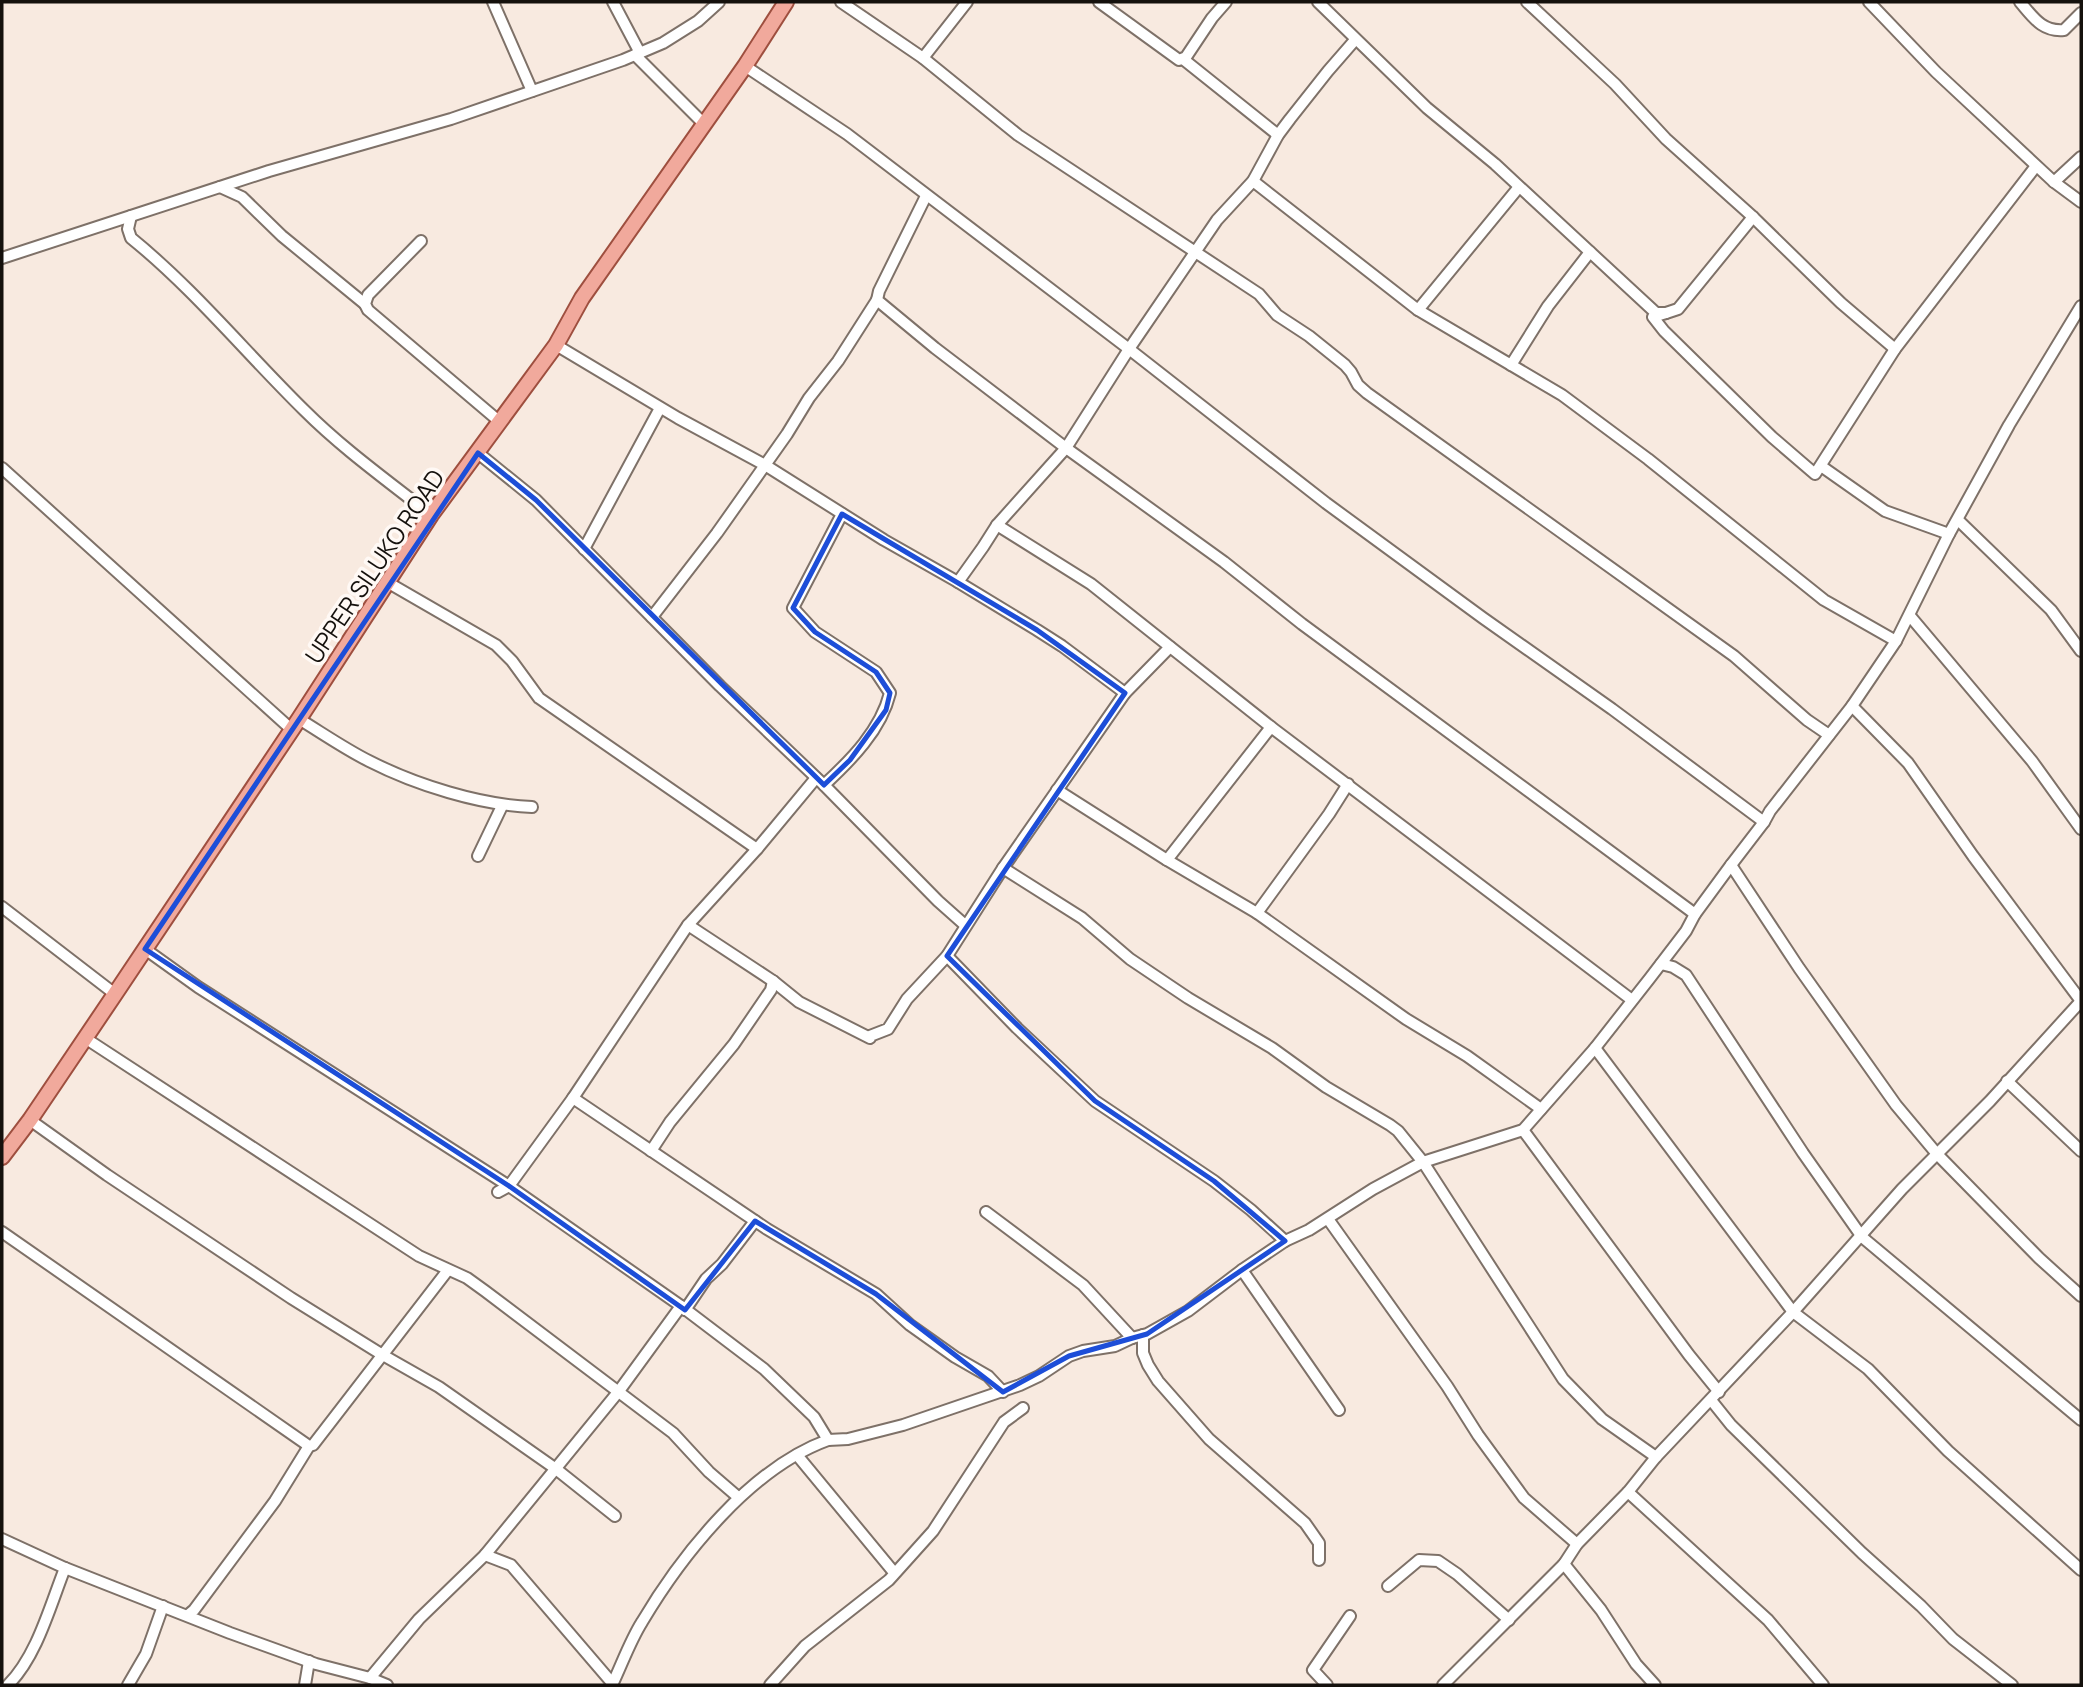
<svg xmlns="http://www.w3.org/2000/svg" width="2083" height="1687" viewBox="0 0 2083 1687" font-family="Manrope,sans-serif">
  <style>
    .lines { fill: none; stroke-linecap: round; stroke-linejoin: round }
    .minor-casing { stroke: #7e7168; stroke-width: 14 }
    .major-casing { stroke: #9e4f3f; stroke-width: 18 }
    .minor { stroke: #fff; stroke-width: 10 }
    .major { stroke: #f1a99c; stroke-width: 14 }
    .marked { fill: none; stroke: #1d4ed8; stroke-width: 5; stroke-linejoin: round }
    .labels { text-anchor: middle; dominant-baseline: central; stroke-width: 7; stroke-linejoin: round; paint-order: stroke }
    .street-label { font-size: 24px; fill: #15110d; stroke: #fff9f5 }
  </style>
  <rect width="100%" height="100%" fill="#f8eae0"/>
  <g class="lines">
    <defs>
      <g id="minor">
        <polyline points="493,2 532,91"/>
        <polyline points="613,2 640,53"/>
        <polyline points="841,2 923,58 1018,135 1259,294 1277,315 1309,336 1345,365 1351,372 1358,385 1367,393 1734,656 1807,720 1829,735"/>
        <polyline points="1099,2 1179,60 1186,57 1212,18 1226,2"/>
        <polyline points="1318,2 1427,108 1495,164 1656,313 1666,313 1678,309 1753,217"/>
        <polyline points="1527,2 1615,84 1666,139 1753,217 1841,303 1895,349"/>
        <polyline points="1869,2 1936,72 2054,182 2081,202"/>
        <path d="M 2020,2 C 2033,17 2042,32 2064,30 L 2081,13"/>
        <polyline points="635,55 704,124"/>
        <polyline points="923,58 967,2"/>
        <polyline points="1183,59 1278,135"/>
        <polyline points="745,66 847,134 1129,349 1326,503 1483,618 1612,709 1764,822 1770,811 1852,706 1896,641 1949,534 2009,425 2081,306"/>
        <polyline points="1253,181 1418,310 1562,395 1648,459 1824,600 1896,641"/>
        <polyline points="2054,182 2081,157"/>
        <polyline points="220,187 242,197 282,236 365,304"/>
        <polyline points="926,196 879,291 877,300 935,348 1066,448 1224,562 1302,624 1695,914"/>
        <path d="M 131,216 L 128,229 L 131,238 C 194,289 246,353 304,410 C 343,449 388,481 431,515"/>
        <polyline points="421,241 368,295 365,304 368,310 500,422"/>
        <polyline points="2,258 269,171 451,119 623,60 663,43 698,21 719,2"/>
        <polyline points="1418,310 1519,187"/>
        <polyline points="1666,313 1653,317 1664,331 1772,437 1815,474 1895,349 2036,166"/>
        <polyline points="556,345 678,418 765,465 884,540 958,582 1037,630 1062,646 1125,693"/>
        <polyline points="1511,365 1548,306 1590,252"/>
        <polyline points="478,453 536,500 720,686 824,785 938,901 965,925"/>
        <polyline points="1821,466 1885,511 1949,534"/>
        <polyline points="2,468 291,729"/>
        <polyline points="1958,520 2051,610 2081,651"/>
        <polyline points="997,525 1091,584 1271,727 1632,1000"/>
        <polyline points="584,549 660,408"/>
        <polyline points="387,582 496,645 512,661 539,698 757,849"/>
        <polyline points="958,582 983,547 997,525 1066,448 1129,349 1217,220 1253,181 1278,135 1290,119 1328,71 1355,40"/>
        <polyline points="1910,616 2032,761 2081,829"/>
        <polyline points="652,617 717,533 787,434 809,398 838,361 877,300"/>
        <polyline points="1852,706 1908,763 1973,856 2081,1001"/>
        <path d="M 299,719 C 322,733 345,749 369,761 C 416,785 480,805 532,807"/>
        <path d="M 824,785 C 851,760 881,730 890,693 L 876,672 L 815,632 L 793,608 L 842,514"/>
        <polyline points="1057,790 1167,860 1257,913 1406,1019 1467,1056 1541,1109"/>
        <polyline points="478,856 502,806"/>
        <polyline points="1167,860 1271,727"/>
        <polyline points="1731,865 1799,968 1896,1105 1937,1154 2039,1258 2081,1296"/>
        <polyline points="1003,868 1082,918 1130,959 1188,998 1272,1048 1326,1087 1390,1125 1398,1131 1423,1162 1563,1379 1602,1419 1656,1457"/>
        <polyline points="2,907 115,994"/>
        <polyline points="1257,913 1329,814 1348,784"/>
        <polyline points="688,925 773,981 799,1002 870,1038 870,1036 888,1029 907,999 947,956 1003,868 1125,693 1170,647"/>
        <path d="M 145,949 L 198,987 L 509,1186 L 681,1306 L 764,1369 L 814,1417 L 828,1440 C 751,1468 683,1553 642,1622 C 630,1641 622,1664 612,1685"/>
        <polyline points="947,956 1017,1028 1095,1101 1214,1181 1251,1210 1285,1241"/>
        <polyline points="1661,964 1673,967 1686,975 1803,1153 1862,1237 2081,1420"/>
        <polyline points="85,1038 419,1256 467,1278 485,1291 673,1433 709,1472 738,1497"/>
        <polyline points="1595,1048 1793,1312 1868,1369 1948,1451 2081,1570"/>
        <polyline points="2007,1081 2081,1151"/>
        <polyline points="573,1098 767,1229 876,1294 910,1325 955,1357 988,1376 1003,1392"/>
        <polyline points="30,1120 107,1175 291,1298 381,1354 439,1387 556,1469 615,1516"/>
        <polyline points="1523,1130 1689,1355 1719,1392"/>
        <polyline points="651,1151 670,1122 734,1044 771,990 773,981"/>
        <polyline points="498,1192 509,1186 573,1098 688,925 757,849 816,778"/>
        <polyline points="986,1212 1083,1285 1132,1338"/>
        <polyline points="1328,1219 1447,1386 1478,1435 1524,1498 1577,1544"/>
        <polyline points="2,1232 309,1446 313,1445 448,1270"/>
        <polyline points="1242,1270 1339,1410"/>
        <polyline points="685,1310 706,1279 722,1264 755,1221"/>
        <polyline points="1143,1335 1143,1353 1148,1365 1158,1381 1209,1439 1305,1523 1319,1543 1319,1560"/>
        <polyline points="1711,1400 1731,1425 1862,1553 1921,1606 1953,1639 2012,1685"/>
        <polyline points="828,1440 848,1439 903,1425 1020,1385 1039,1376 1069,1356 1083,1351 1115,1346 1132,1338 1147,1334 1188,1311 1242,1270 1285,1241 1309,1230 1373,1189 1423,1162 1523,1130 1595,1048 1650,978 1686,931 1695,914 1731,865 1764,822"/>
        <polyline points="797,1455 892,1570"/>
        <polyline points="1628,1492 1768,1620 1823,1685"/>
        <polyline points="2,1539 65,1568 230,1633 316,1664 370,1678 387,1685"/>
        <polyline points="485,1555 511,1565 613,1684"/>
        <polyline points="1564,1564 1601,1610 1636,1664 1655,1685"/>
        <polyline points="1388,1586 1419,1560 1438,1561 1457,1574 1509,1620"/>
        <polyline points="188,1615 194,1610 275,1501 309,1446"/>
        <polyline points="370,1678 419,1619 485,1555 619,1391 681,1306"/>
        <path d="M 8,1685 C 37,1656 50,1606 65,1568"/>
        <polyline points="128,1685 146,1654 163,1606"/>
        <polyline points="305,1685 309,1661"/>
        <polyline points="770,1685 805,1646 889,1580 933,1531 1004,1422 1023,1408"/>
        <polyline points="1327,1685 1313,1670 1350,1616"/>
        <polyline points="1443,1685 1564,1564 1577,1544 1628,1492 1656,1457 1793,1312 1902,1189 1990,1101 2081,1001"/>
      </g>
      <polyline id="major" points="2,1157 30,1120 115,994 299,719 431,515 556,345 582,298 745,66 786,2"/>
    </defs>
    <use href="#minor" class="minor-casing"/>
    <use href="#major" class="major-casing"/>
    <use href="#minor" class="minor"/>
    <use href="#major" class="major"/>
  </g>
  <path class="marked" d="M 478,453 L 536,500 L 824,785 L 850,760 L 886,710 L 890,693 L 876,672 L 815,632 L 793,608 L 842,514 L 1037,630 L 1125,693 L 947,956 L 1095,1101 L 1214,1181 L 1285,1241 L 1147,1334 L 1069,1356 L 1003,1392 L 876,1294 L 755,1221 L 685,1310 L 509,1186 L 145,949 Z"/>
  <g class="labels">
    <g class="street-label">
      <text transform="translate(374 566) rotate(-56)">UPPER SILUKO ROAD</text>
    </g>
  </g>
  <rect width="2083" height="1687" fill="none" stroke="#15110d" stroke-width="7"/>
</svg>
